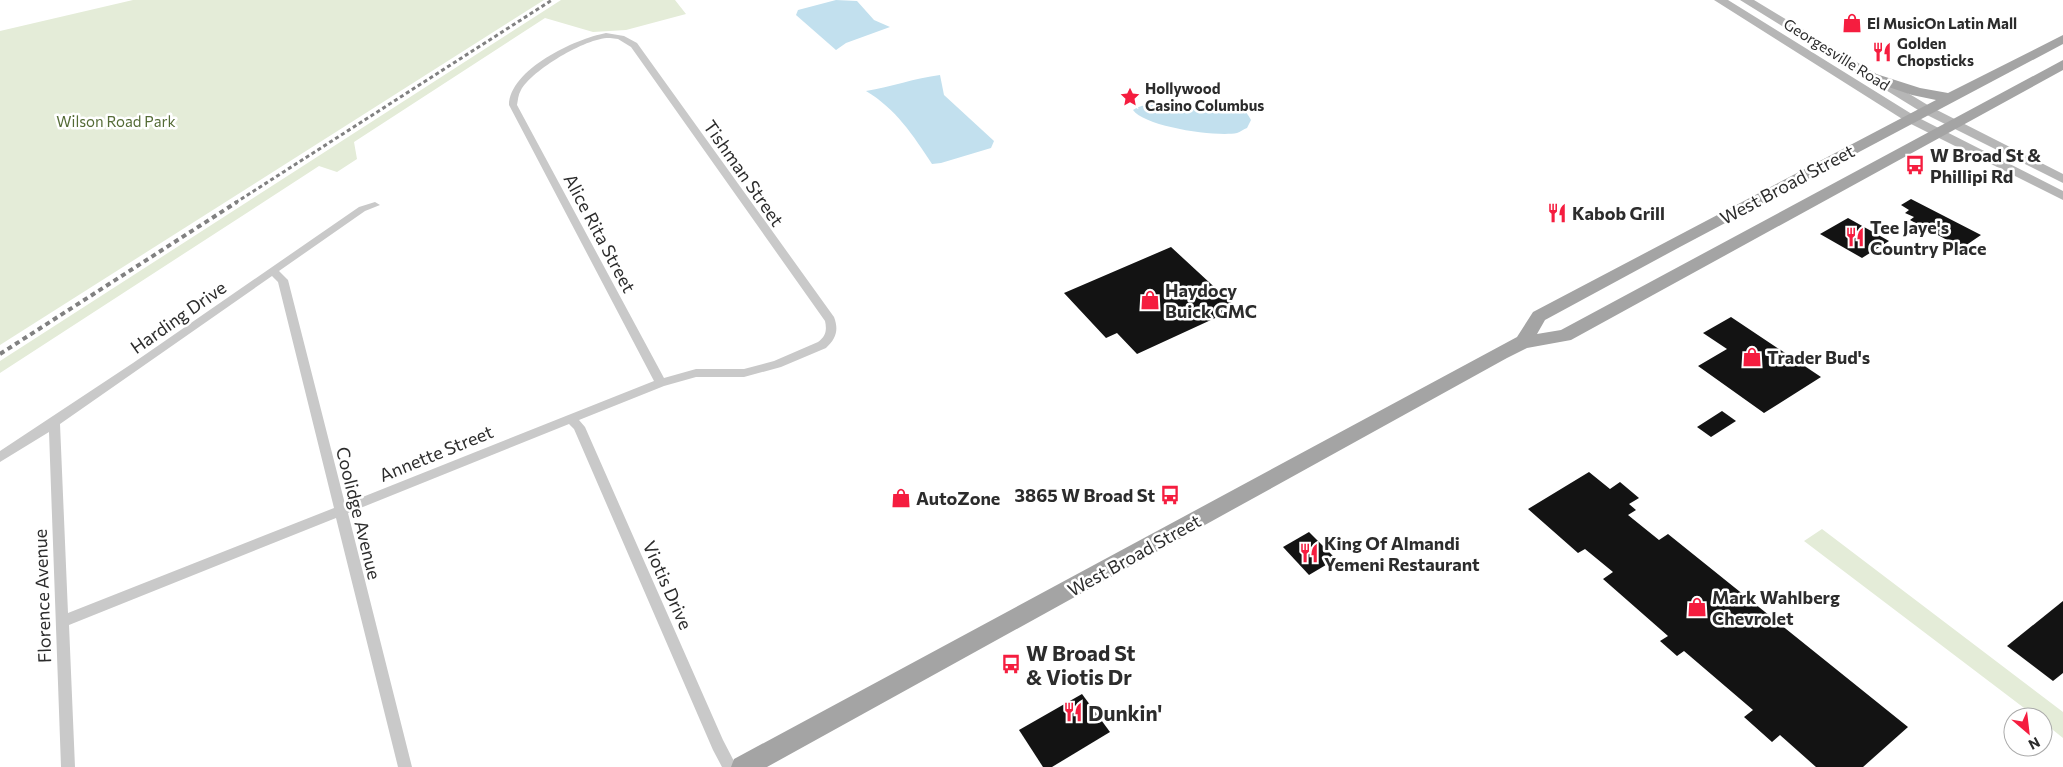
<svg xmlns="http://www.w3.org/2000/svg" width="2063" height="767" viewBox="0 0 2063 767" font-family="Commissioner,sans-serif">
  <style>
    .green { fill: #e4ecd8 }
    .water { fill: #c2e0ee }
    .building { fill: #131313 }
    .lines { fill: none; stroke-linecap: round; stroke-linejoin: round }
    .minor { fill: #c9c9c9; fill-rule: evenodd }
    .secondary { fill: #b6b6b6; fill-rule: evenodd }
    .primary { fill: #a4a4a4; fill-rule: evenodd }
    .rail-far1 { stroke: #818181; stroke-width: 3; stroke-dasharray: 4 3; stroke-linecap: butt }
    .rail { stroke: #818181; stroke-width: 4; stroke-dasharray: 5 4; stroke-linecap: butt }
    .labels { text-anchor: middle; dominant-baseline: central; stroke-width: 5; stroke-linejoin: round; paint-order: stroke }
    .far-poi-label { font-size: 15px; font-weight: bold; fill: #2c2c2c; stroke: #fff; text-anchor: start }
    .far-street-label { font-size: 15px; fill: #2c2c2c; stroke: #fff }
    .far-park-label { font-size: 15px; fill: #546b36; stroke: #fff }
    .poi-label { font-size: 18px; font-weight: bold; fill: #2c2c2c; stroke: #fff; text-anchor: start }
    .street-label { font-size: 18px; fill: #2c2c2c; stroke: #fff }
    .near-poi-label { font-size: 21px; font-weight: bold; fill: #2c2c2c; stroke: #fff; text-anchor: start }
  </style>
  <rect width="100%" height="100%" fill="#fff"/>
  <g class="green">
    <polygon points="133,0 544,0 0,345 0,31"/>
    <polygon points="561,0 675,0 686,14 626,30 593,32 545,18 354,142 357,159 337,172 319,166 0,373 0,361"/>
    <polygon points="1822,529 2063,712 2063,738 2043,722 2043,717 2036,717 1804,541"/>
  </g>
  <g class="water">
    <polygon points="836,0 857,1 874,20 890,27 846,43 836,50 796,15 798,10"/>
    <path d="M 940,75 L 944,95 L 994,141 L 991,148 L 941,163 L 932,164 C 913,135 896,109 866,91 C 891,87 915,78 940,75 Z"/>
    <path d="M 1225,102 C 1238,105 1245,108 1251,120 L 1247,128 C 1244,129 1240,132 1237,133 C 1216,137 1145,127 1133,110 C 1150,99 1168,110 1187,110 C 1198,110 1211,103 1225,102 Z"/>
  </g>
  <g class="building">
    <polygon points="1911,199 1981,235 1962,248 1910,220 1914,217 1905,213 1909,210 1901,205"/>
    <polygon points="1848,218 1889,241 1862,258 1820,234"/>
    <polygon points="1171,247 1237,308 1137,354 1117,333 1106,338 1064,293"/>
    <polygon points="1731,317 1821,377 1764,413 1698,366 1727,349 1703,333"/>
    <polygon points="1722,411 1736,421 1711,437 1697,427"/>
    <polygon points="1589,472 1610,489 1620,482 1639,498 1629,504 1636,510 1628,515 1659,540 1668,534 1908,727 1863,767 1816,767 1780,735 1772,742 1744,717 1753,710 1684,651 1677,656 1660,641 1668,636 1603,579 1613,572 1585,549 1578,553 1528,509"/>
    <polygon points="1309,532 1336,559 1309,575 1283,547"/>
    <polygon points="2063,601 2063,673 2053,681 2007,646"/>
    <polygon points="1082,694 1110,732 1052,767 1043,767 1019,730"/>
  </g>
  <g class="lines">
    <path class="minor" d="M 606,33 L 624,36 L 637,43 L 834,317 C 839,330 836,339 826,348 L 781,367 L 744,377 L 696,377 L 664,386 L 579,420 L 585,427 L 723,740 L 737,767 L 722,767 L 713,750 L 574,429 L 569,424 L 348,513 L 412,767 L 398,767 L 336,518 L 69,625 L 75,767 L 61,767 L 49,432 L 0,462 L 0,451 L 133,363 L 359,207 L 375,202 L 380,205 L 365,211 L 279,271 L 288,280 L 345,504 L 654,381 L 509,105 C 510,69 575,39 606,33 ZM 610,38 L 618,39 L 631,47 L 825,321 C 827,330 826,336 818,342 L 774,361 L 744,369 L 696,369 L 664,378 L 517,105 C 518,100 518,95 521,90 C 532,70 587,37 610,38 ZM 272,276 L 278,282 L 334,508 L 68,613 L 60,424 Z"/>
    <g class="secondary">
      <polygon points="1714,0 1728,0 1915,116 2063,191 2063,200 1907,122"/>
      <polygon points="1740,0 1754,0 1931,107 2063,174 2063,183 1923,113"/>
    </g>
    <polygon class="primary" points="2063,35 2063,44 1678,248 1545,320 1537,334 1561,330 2063,60 2063,70 1571,340 1527,348 1507,358 767,767 731,767 734,759 1517,337 1533,312 1936,100 1912,95 1865,79 1863,76 1865,73 1870,72 1920,88 1948,93"/>
    <polyline class="rail-far1" points="235,203 552,0"/>
    <polyline class="rail" points="0,354 237,202"/>
  </g>
  <defs>
    <symbol id="shop-bare" viewBox="-9 -9 18 18"><path d="M-5-2.5h2.3a2.7 3.5 0 0 1 5.4 0H5L5.5 6h-11ZM-1.5-2.5h3a1.5 2.3 0 0 0-3 0Z" fill="#f51d3f" stroke="#fff" stroke-width="2.5" paint-order="stroke"/></symbol>
    <symbol id="restaurant-bare" viewBox="-9 -9 18 18"><path d="M-5-6h1v4h1v-4h1v4h1v-4h1v5L-1.5 .5V6h-2V.5L-5-1ZM5-6V6H3V1.5H1.5Q1.5-4 5-6Z" fill="#f51d3f" stroke="#fff" stroke-width="2.5" paint-order="stroke"/></symbol>
    <symbol id="sight-bare" viewBox="-9 -9 18 18"><path d="M0-6L1.8-2.2L6-1.7L2.9 1.2L3.7 5.4L0 3.3L-3.7 5.4L-2.9 1.2L-6-1.7L-1.8-2.2Z" fill="#f51d3f" stroke="#fff" stroke-width="2.5" paint-order="stroke"/></symbol>
    <symbol id="bus-bare" viewBox="-9 -9 18 18"><path d="M-5-6H5V4H4V6H2V4H-2V6H-4V4H-5ZM-3.5-4V0h7V-4ZM-3.5 1.2v1.5H-2V1.2ZM2 1.2v1.5H3.5V1.2Z" fill="#f51d3f" stroke="#fff" stroke-width="2.5" paint-order="stroke"/></symbol>
  </defs>
  <g fill-rule="evenodd">
    <use href="#shop-bare" x="1838" y="9" width="28" height="28"/>
    <use href="#restaurant-bare" x="1868" y="38" width="28" height="28"/>
    <use href="#sight-bare" x="1116" y="83" width="28" height="28"/>
    <use href="#bus-bare" x="1901" y="151" width="28" height="28"/>
    <use href="#restaurant-bare" x="1543" y="199" width="28" height="28"/>
    <use href="#restaurant-bare" x="1841" y="223" width="28" height="28"/>
    <use href="#shop-bare" x="1136" y="286" width="28" height="28"/>
    <use href="#shop-bare" x="1738" y="343" width="28" height="28"/>
    <use href="#bus-bare" x="1156" y="481" width="28" height="28"/>
    <use href="#shop-bare" x="887" y="484" width="28" height="28"/>
    <use href="#restaurant-bare" x="1295" y="539" width="28" height="28"/>
    <use href="#shop-bare" x="1683" y="593" width="28" height="28"/>
    <use href="#bus-bare" x="997" y="650" width="28" height="28"/>
    <use href="#restaurant-bare" x="1059" y="698" width="28" height="28"/>
  </g>
  <g class="labels">
    <g class="far-poi-label">
      <text x="1867" y="23">El MusicOn Latin Mall</text>
      <text x="1897" y="43">Golden<tspan x="1897" dy="17">Chopsticks</tspan></text>
      <text x="1145" y="88">Hollywood<tspan x="1145" dy="17">Casino Columbus</tspan></text>
    </g>
    <g class="far-street-label">
      <text transform="translate(1837 54) rotate(32)">Georgesville Road</text>
    </g>
    <g class="far-park-label">
      <text x="116" y="121">Wilson Road Park</text>
    </g>
    <g class="poi-label">
      <text x="1930" y="155">W Broad St &amp;<tspan x="1930" dy="21">Phillipi Rd</tspan></text>
      <text x="1572" y="213">Kabob Grill</text>
      <text x="1870" y="227">Tee Jaye's<tspan x="1870" dy="21">Country Place</tspan></text>
      <text x="1165" y="290">Haydocy<tspan x="1165" dy="21">Buick GMC</tspan></text>
      <text x="1767" y="357">Trader Bud's</text>
      <text x="1155" y="495" text-anchor="end">3865 W Broad St</text>
      <text x="916" y="498">AutoZone</text>
      <text x="1324" y="543">King Of Almandi<tspan x="1324" dy="21">Yemeni Restaurant</tspan></text>
      <text x="1712" y="597">Mark Wahlberg<tspan x="1712" dy="21">Chevrolet</tspan></text>
    </g>
    <g class="street-label">
      <text transform="translate(744 173) rotate(55)">Tishman Street</text>
      <text transform="translate(1787 184) rotate(-28)">West Broad Street</text>
      <text transform="translate(600 233) rotate(62)">Alice Rita Street</text>
      <text transform="translate(178 317) rotate(-35)">Harding Drive</text>
      <text transform="translate(436 453) rotate(-22)">Annette Street</text>
      <text transform="translate(359 513) rotate(76)">Coolidge Avenue</text>
      <text transform="translate(1134 555) rotate(-29)">West Broad Street</text>
      <text transform="translate(668 585) rotate(66)">Viotis Drive</text>
      <text transform="translate(42 596) rotate(-92)">Florence Avenue</text>
    </g>
    <g class="near-poi-label">
      <text x="1026" y="652">W Broad St<tspan x="1026" dy="24">&amp; Viotis Dr</tspan></text>
      <text x="1088" y="712">Dunkin'</text>
    </g>
  </g>
  <g transform="translate(2028 732) rotate(152)"><circle r="24" fill="#ffffff" stroke="#ababab"/>
  <path d="M0-4L9 19L0 12L-9 19Z" fill="#f51d3f"/>
  <text y="-8" font-size="14" font-weight="bold" text-anchor="middle" fill="#2c2c2c">N</text>
  </g>
</svg>
